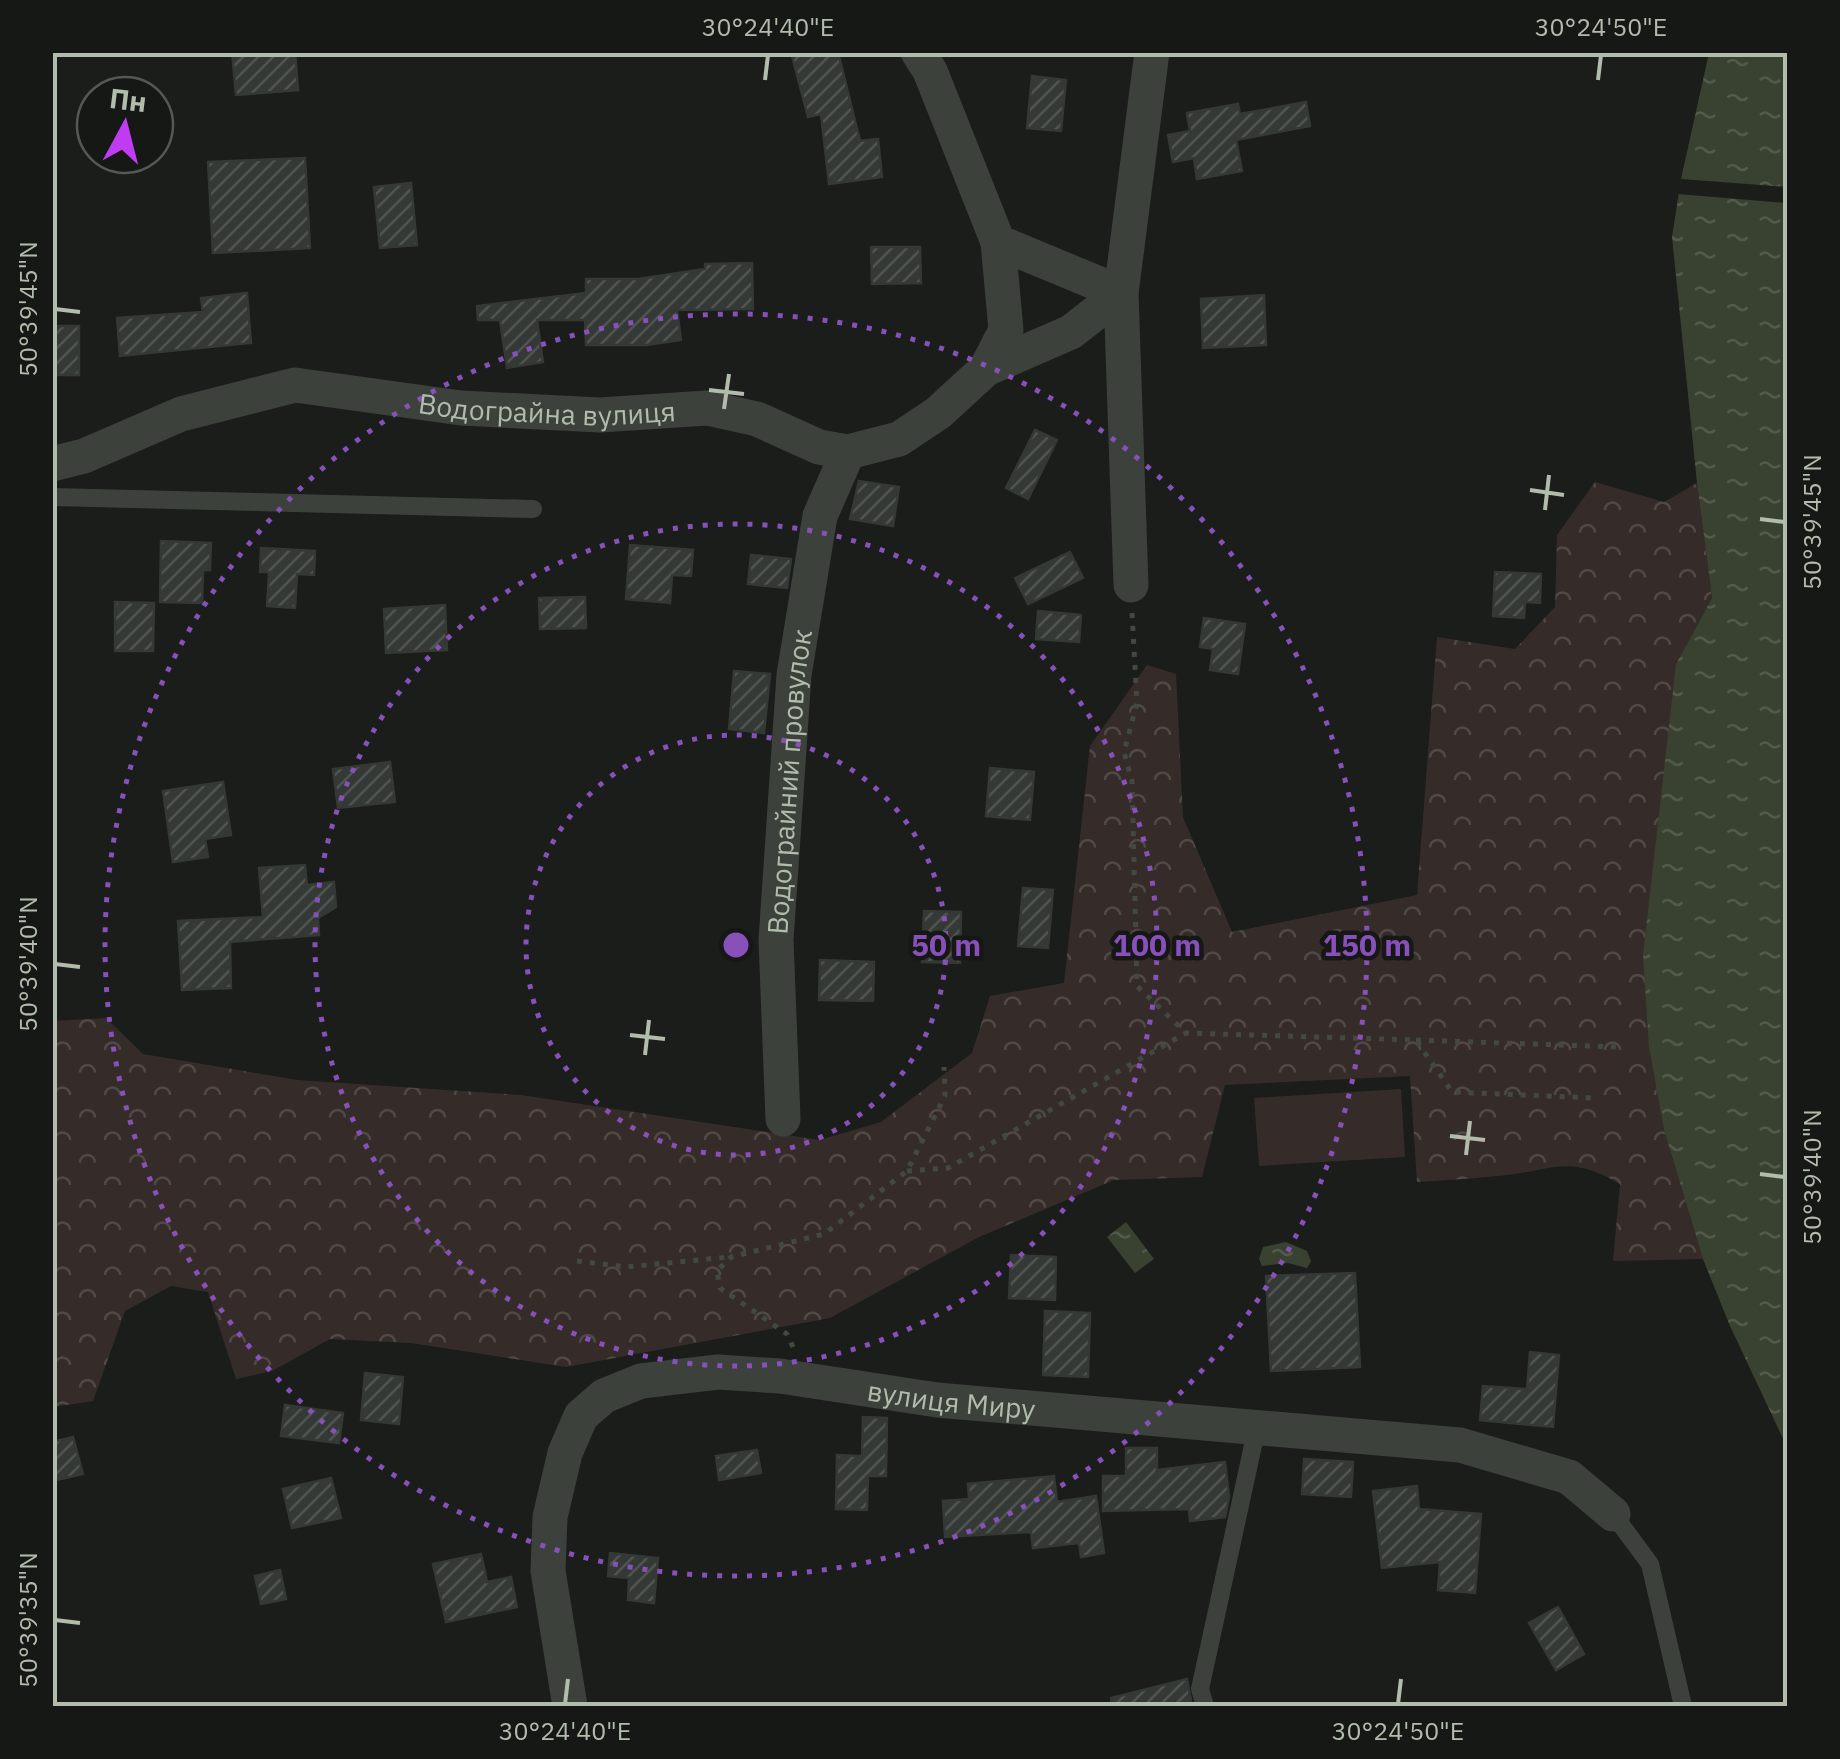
<svg xmlns="http://www.w3.org/2000/svg" width="1840" height="1759" viewBox="0 0 1840 1759" font-family="'IBM Plex Sans',sans-serif">
  <style>
    .forest { fill: url(#forest-crowns) }
    .garden { fill: #352c2a }
    .water { fill: url(#water-ripples) }
    .pier { fill: #1a1d1a }
    .building { fill: url(#building-hatch); stroke: #343935; stroke-width: 2.5 }
    .lines { fill: none; stroke-linecap: round; stroke-linejoin: round }
    .path { stroke: #434941; stroke-width: 5; stroke-dasharray: 5 8; stroke-linecap: butt }
    .service { stroke: #3c423b; stroke-width: 18 }
    .minor { stroke: #3c423b; stroke-width: 35 }
    .ticks { fill: none; stroke: #b1bcad; stroke-width: 4 }
    .ring { fill: none; stroke: #8850ba; stroke-width: 5; stroke-dasharray: 5 10 }
    .labels { text-anchor: middle; dominant-baseline: central; stroke-width: 9; stroke-linejoin: round; paint-order: stroke }
    .street-label { font-size: 28px; fill: #b1bcad; stroke: #151815 }
    .centre { fill: #8850ba; stroke: #151815; stroke-width: 5 }
    .ring-label { font-size: 30px; text-anchor: middle; font-weight: bold; fill: #8850ba; stroke: #151815; stroke-width: 9; stroke-linejoin: round; paint-order: stroke }
    .neatline { fill: none; stroke: #b1bcad; stroke-width: 4 }
    .ticks-label { font-size: 25px; text-anchor: middle; fill: #b1bcad }
  </style>
  <defs>
    <pattern id="forest-crowns" width="20" height="18" patternUnits="userSpaceOnUse" patternTransform="scale(2.5)"><rect width="20" height="18" fill="#352c2a"/><path d="M2 6a3 3 0 1 1 6 0M12 15a3 3 0 1 1 6 0" fill="none" stroke="#504946"/></pattern>
    <pattern id="water-ripples" width="26" height="14" patternUnits="userSpaceOnUse" patternTransform="scale(2.5)"><rect width="26" height="14" fill="#394130"/><path d="M2 4q2-2 4 0t4 0M15 11q2-2 4 0t4 0" fill="none" stroke="#535a4b"/></pattern>
    <pattern id="building-hatch" width="6" height="6" patternUnits="userSpaceOnUse" patternTransform="scale(2.5)"><rect width="6" height="6" fill="#353936"/><path d="M-1 1l2-2M0 6l6-6M5 7l2-2" fill="none" stroke="#505450"/></pattern>
  </defs>
  <rect width="100%" height="100%" fill="#1a1d1a"/>
  <path class="forest" d="M 1595,482 L 1664,502 L 1697,483 L 1712,598 L 1676,664 L 1649,1048 L 1664,1130 L 1703,1259 L 1613,1261 L 1620,1184 C 1567,1152 1550,1172 1497,1176 C 1470,1179 1443,1180 1417,1182 L 1410,1076 L 1225,1085 L 1202,1177 L 1114,1180 L 979,1237 L 830,1318 L 566,1367 L 411,1343 L 330,1339 L 272,1371 L 236,1379 L 208,1292 L 171,1286 L 125,1311 L 93,1401 L 53,1407 L 53,1021 L 106,1018 L 143,1054 L 297,1080 L 521,1095 L 820,1140 L 881,1122 L 972,1053 L 990,996 L 1064,983 L 1090,746 L 1147,665 L 1176,674 L 1183,817 L 1232,932 L 1417,895 L 1437,637 L 1515,649 L 1555,607 L 1557,535 Z"/>
  <polygon class="garden" points="1401,1089 1405,1157 1259,1166 1254,1098"/>
  <g class="water">
    <polygon points="1709,53 1787,53 1787,1447 1730,1326 1703,1259 1664,1130 1649,1048 1643,955 1676,664 1712,598 1697,483 1672,237 1681,179"/>
    <polygon points="1126,1222 1154,1259 1135,1273 1107,1237"/>
    <polygon points="1286,1242 1307,1251 1311,1261 1307,1268 1288,1263 1262,1266 1259,1259 1263,1247"/>
  </g>
  <polygon class="pier" points="1681,179 1787,187 1787,203 1678,194"/>
  <g class="building">
    <polygon points="232,52 295,52 298,90 236,95"/>
    <polygon points="791,52 838,52 860,141 878,139 882,177 829,184 821,114 808,117"/>
    <polygon points="1032,76 1066,80 1061,131 1027,128"/>
    <polygon points="1306,102 1310,126 1236,140 1242,171 1197,179 1194,158 1173,162 1168,135 1190,131 1187,113 1238,104 1240,114"/>
    <polygon points="305,158 310,248 213,253 208,162"/>
    <polygon points="411,183 417,245 380,248 374,187"/>
    <polygon points="871,247 920,247 921,283 872,284"/>
    <polygon points="752,263 753,309 677,310 681,340 647,345 586,345 585,320 537,320 543,362 507,368 500,320 478,320 477,306 586,293 586,279 638,279 705,269 705,264"/>
    <polygon points="247,293 251,343 120,356 117,318 203,312 201,298"/>
    <polygon points="1264,295 1266,345 1203,348 1201,299"/>
    <rect x="52" y="326" width="27" height="49"/>
    <polygon points="1035,430 1057,440 1028,499 1006,488"/>
    <polygon points="859,481 899,487 893,526 850,519"/>
    <polygon points="161,541 211,543 210,570 203,570 202,603 160,602"/>
    <polygon points="630,545 693,550 691,576 672,575 670,603 626,599"/>
    <polygon points="261,548 315,551 314,575 297,574 295,608 267,606 269,572 260,572"/>
    <polygon points="1070,552 1083,578 1028,604 1015,578"/>
    <polygon points="751,555 791,559 787,588 748,584"/>
    <polygon points="1495,572 1541,574 1540,603 1525,602 1524,618 1493,616"/>
    <polygon points="585,597 586,628 540,629 539,598"/>
    <polygon points="115,602 154,603 153,651 115,651"/>
    <polygon points="445,605 447,650 386,653 384,609"/>
    <polygon points="1038,611 1081,615 1079,642 1036,639"/>
    <polygon points="1204,618 1245,624 1238,674 1210,670 1213,649 1200,647"/>
    <polygon points="734,671 770,674 764,733 729,729"/>
    <polygon points="390,762 395,802 338,808 333,769"/>
    <polygon points="990,768 1034,772 1030,820 986,816"/>
    <polygon points="223,782 231,835 205,839 208,857 173,862 163,791"/>
    <polygon points="305,865 307,885 334,882 336,907 318,918 319,935 230,942 231,988 182,990 178,921 263,917 259,868"/>
    <polygon points="1023,888 1053,890 1048,948 1018,946"/>
    <polygon points="924,911 961,912 960,963 922,962"/>
    <polygon points="820,960 874,962 873,1001 819,1000"/>
    <polygon points="1011,1255 1056,1257 1055,1300 1009,1298"/>
    <polygon points="1355,1273 1360,1367 1271,1371 1266,1276"/>
    <polygon points="1045,1311 1090,1313 1088,1377 1043,1375"/>
    <polygon points="1530,1352 1559,1355 1553,1427 1480,1420 1483,1386 1527,1389"/>
    <polygon points="365,1373 403,1377 399,1424 361,1420"/>
    <polygon points="285,1405 343,1413 339,1443 281,1436"/>
    <polygon points="863,1417 887,1418 886,1476 868,1476 867,1510 836,1509 837,1455 862,1456"/>
    <polygon points="73,1437 83,1474 52,1481 52,1442"/>
    <polygon points="1126,1448 1157,1448 1157,1470 1225,1462 1229,1497 1225,1517 1190,1521 1189,1509 1103,1511 1103,1476 1126,1476"/>
    <polygon points="757,1450 761,1473 719,1480 716,1456"/>
    <polygon points="1304,1459 1353,1462 1351,1497 1302,1494"/>
    <polygon points="1054,1476 1057,1502 1096,1496 1104,1553 1081,1557 1079,1543 1033,1548 1031,1532 945,1537 943,1501 969,1499 968,1484"/>
    <polygon points="331,1478 341,1518 292,1528 283,1489"/>
    <polygon points="1417,1486 1419,1509 1481,1514 1475,1593 1438,1590 1440,1562 1382,1568 1373,1491"/>
    <polygon points="610,1553 658,1558 654,1603 628,1600 629,1578 608,1576"/>
    <polygon points="481,1554 487,1582 511,1577 517,1607 446,1622 433,1564"/>
    <polygon points="280,1570 286,1599 261,1604 255,1576"/>
    <polygon points="1558,1607 1584,1654 1556,1670 1529,1623"/>
    <polygon points="1187,1679 1192,1706 1112,1706 1111,1698"/>
  </g>
  <g class="lines">
    <g class="path">
      <polyline points="1132,613 1137,703 1124,752 1132,781 1137,986 1186,1033 1416,1040 1452,1092 1594,1098"/>
      <polyline points="1416,1040 1618,1047"/>
      <polyline points="907,1171 948,1168 1186,1033"/>
      <polyline points="577,1261 626,1267 728,1257"/>
      <polyline points="793,1347 787,1334 720,1288 717,1271 731,1257 824,1234 907,1171 945,1096 944,1067"/>
    </g>
    <g class="service">
      <polyline points="52,497 533,509"/>
      <polyline points="1613,1514 1650,1564 1683,1706"/>
      <polyline points="1205,1706 1200,1689 1257,1427"/>
    </g>
    <g class="minor">
      <polyline points="986,369 1006,330 998,242"/>
      <path id="s1" d="M 52,464 L 84,456 L 181,414 L 295,385 L 461,408 L 600,415 L 707,408 L 757,419 L 819,447 L 848,452 L 899,439 L 938,413 L 986,369 L 1071,332 L 1121,293 L 998,242 L 930,71 L 918,52"/>
      <polyline points="1131,585 1121,293 1152,52"/>
      <path id="s2" d="M 783,1119 L 776,940 L 794,675 L 820,516 L 848,452"/>
      <path id="s3" d="M 570,1706 L 548,1571 L 550,1517 L 565,1453 L 581,1416 L 604,1396 L 641,1381 L 718,1372 L 780,1376 L 937,1400 L 1460,1445 L 1569,1477 L 1613,1514"/>
    </g>
  </g>
  <path class="ticks" d="M 765,80 L 768,55M 1598,80 L 1601,55M 55,309 L 80,312M 709,390 L 744,394M 724,409 L 729,374M 1530,490 L 1564,495M 1545,510 L 1549,475M 1760,519 L 1785,522M 55,964 L 80,967M 630,1035 L 665,1039M 645,1055 L 649,1020M 1450,1136 L 1485,1140M 1466,1155 L 1470,1121M 1760,1174 L 1785,1177M 55,1620 L 80,1623M 565,1704 L 568,1679M 1398,1704 L 1401,1679"/>
  <g class="ring">
    <circle cx="736" cy="945" r="210"/>
    <circle cx="736" cy="945" r="421"/>
    <circle cx="736" cy="945" r="631"/>
  </g>
  <g class="labels">
    <g class="street-label">
      <text stroke="none"><textPath href="#s1" startOffset="510">Водограйна вулиця</textPath></text>
      <text stroke="none"><textPath href="#s2" startOffset="338">Водограйний провулок</textPath></text>
      <text stroke="none"><textPath href="#s3" startOffset="680">вулиця Миру</textPath></text>
    </g>
  </g>
  <circle cx="736" cy="945" r="15" class="centre"/>
  <g class="ring-label">
    <text x="946" y="956">50 m</text>
    <text x="1157" y="956">100 m</text>
    <text x="1367" y="956">150 m</text>
  </g>
  <rect width="1840" height="1759" fill="none" stroke="#151815" stroke-width="110"/>
  <g transform="translate(125 125) rotate(7)"><circle r="48" fill="#151815" stroke="#535a52" stroke-width="2.5"/>
  <path d="M0-8L18 38L0 25L-18 38Z" fill="#bf3cf3"/>
  <text y="-15" font-size="28" font-weight="bold" text-anchor="middle" fill="#b1bcad">Пн</text>
  </g>
  <rect x="55" y="55" width="1730" height="1649" class="neatline"/>
  <g class="ticks-label">
    <text x="768" y="36">30°24'40"E</text>
    <text x="1601" y="36">30°24'50"E</text>
    <text transform="translate(28 309) rotate(-90)" y="9">50°39'45"N</text>
    <text transform="translate(1812 522) rotate(-90)" y="9">50°39'45"N</text>
    <text transform="translate(28 964) rotate(-90)" y="9">50°39'40"N</text>
    <text transform="translate(1812 1177) rotate(-90)" y="9">50°39'40"N</text>
    <text transform="translate(28 1620) rotate(-90)" y="9">50°39'35"N</text>
    <text x="565" y="1740">30°24'40"E</text>
    <text x="1398" y="1740">30°24'50"E</text>
  </g>
</svg>
